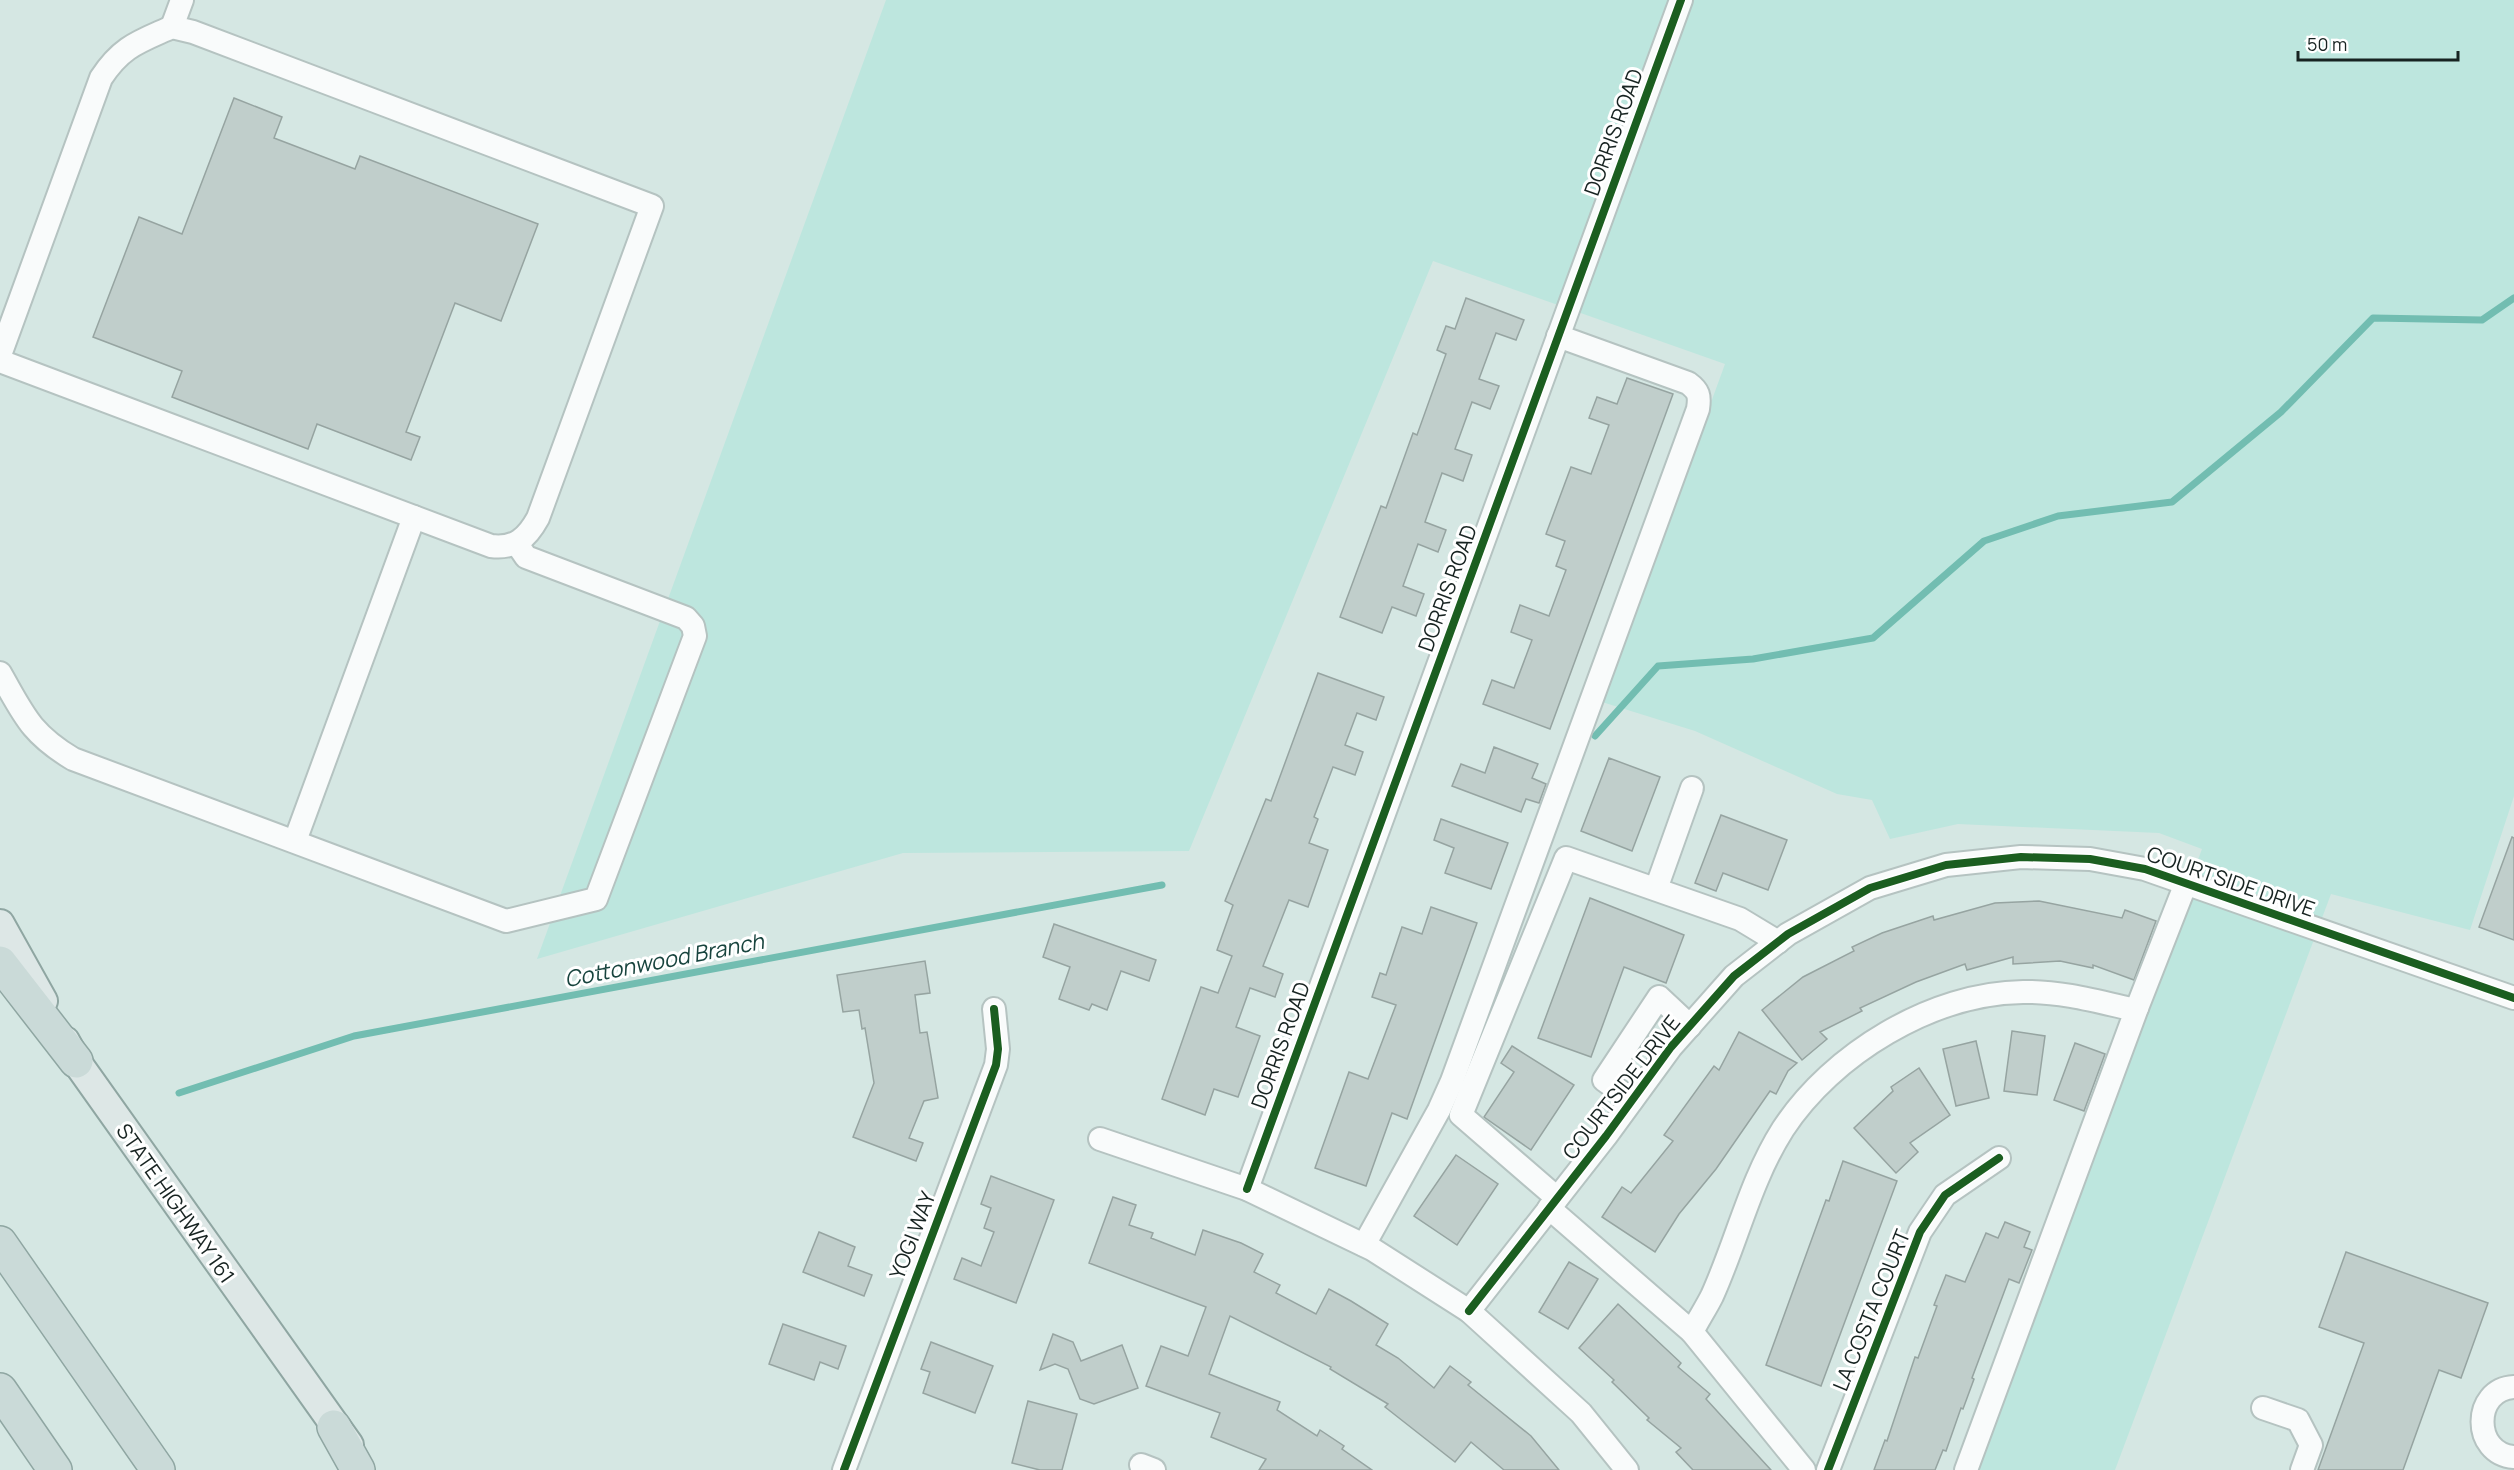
<svg xmlns="http://www.w3.org/2000/svg" width="2514" height="1470" viewBox="0 0 2514 1470" font-family="Manrope,sans-serif">
  <style>
    .green { fill: #bde6de }
    .lines { fill: none; stroke-linecap: round; stroke-linejoin: round }
    .stream { stroke: #72bdb1; stroke-width: 7 }
    .building { fill: #c0cecb; stroke: #96a4a1; stroke-width: 1.5 }
    .minor-casing { stroke: #b5c3c1; stroke-width: 26 }
    .major-casing { stroke: #8fa6a2; stroke-width: 32 }
    .highway-casing { stroke: #8fa6a2; stroke-width: 36 }
    .minor { stroke: #f9fbfb; stroke-width: 22 }
    .major { stroke: #dde7e6; stroke-width: 28 }
    .highway { stroke: #cadad8; stroke-width: 33 }
    .cycleway-casing { stroke: #fff; stroke-width: 11 }
    .cycleway { stroke: #1b5e20; stroke-width: 8 }
    .labels { text-anchor: middle; dominant-baseline: central; stroke-width: 6; stroke-linejoin: round; paint-order: stroke }
    .street-label { font-size: 21px; fill: #172321; stroke: #fff }
    .water-label { font-size: 22px; font-style: italic; fill: #18443e; stroke: #fff }
  </style>
  <rect width="100%" height="100%" fill="#d5e7e3"/>
  <polygon class="green" points="886,0 2514,0 2514,796 2470,930 2331,894 2115,1470 1971,1470 2202,849 2159,833 1958,824 1890,839 1872,800 1837,794 1695,731 1602,702 1725,364 1433,261 1189,851 903,853 537,959"/>
  <g class="lines">
    <g class="stream">
      <polyline points="1595,736 1658,666 1753,659 1873,638 1984,541 2058,516 2172,502 2281,412 2373,318 2482,320 2514,298"/>
      <polyline points="179,1093 354,1036 1162,885"/>
    </g>
  </g>
  <g class="building">
    <polygon points="234,98 282,117 274,138 355,169 360,156 538,224 501,321 455,303 406,432 420,437 411,460 317,424 308,449 172,397 182,371 93,337 139,217 182,234"/>
    <polygon points="1466,298 1524,320 1516,340 1496,333 1479,379 1499,386 1490,409 1472,402 1455,449 1472,455 1463,481 1442,473 1425,522 1446,530 1438,552 1418,544 1403,586 1424,594 1416,616 1392,607 1382,633 1340,617 1381,506 1386,508 1413,433 1417,435 1446,354 1437,350 1446,326 1455,329"/>
    <polygon points="1627,378 1673,394 1550,729 1483,704 1492,680 1514,688 1532,640 1511,632 1520,605 1549,616 1566,570 1556,566 1565,541 1546,534 1571,467 1591,474 1609,425 1589,418 1597,397 1617,404"/>
    <polygon points="1318,673 1384,697 1376,720 1357,713 1345,745 1363,752 1355,775 1333,767 1314,817 1318,819 1309,843 1328,850 1308,907 1289,900 1263,966 1283,974 1275,997 1250,988 1236,1027 1260,1036 1238,1097 1214,1089 1205,1115 1162,1099 1201,987 1218,993 1232,956 1217,950 1233,905 1225,901 1266,799 1271,801"/>
    <polygon points="1494,747 1538,764 1532,778 1546,784 1539,803 1526,799 1521,812 1452,786 1461,764 1485,773"/>
    <polygon points="1609,758 1660,777 1632,851 1581,831"/>
    <polygon points="1721,815 1787,840 1768,890 1723,873 1716,891 1695,883"/>
    <polygon points="1441,819 1508,843 1491,889 1445,873 1454,848 1434,840"/>
    <polygon points="2512,837 2514,838 2514,940 2479,927"/>
    <polygon points="1590,898 1684,935 1666,983 1624,967 1591,1057 1538,1038"/>
    <polygon points="2039,901 2122,918 2125,910 2156,921 2134,980 2093,965 2093,968 2060,961 2013,964 2013,957 1967,970 1965,964 1916,982 1860,1008 1862,1011 1820,1032 1827,1039 1802,1060 1762,1010 1803,977 1854,951 1852,947 1882,933 1933,916 1934,920 1995,903"/>
    <polygon points="1431,907 1477,923 1407,1119 1392,1113 1366,1186 1315,1168 1349,1072 1368,1079 1396,1005 1372,997 1380,973 1386,975 1402,927 1422,934"/>
    <polygon points="1054,924 1156,960 1149,981 1121,971 1107,1010 1092,1004 1089,1010 1059,999 1070,967 1043,957"/>
    <polygon points="925,961 930,993 915,995 920,1033 927,1032 938,1098 924,1101 909,1138 923,1143 916,1161 853,1137 874,1083 865,1028 862,1029 859,1010 843,1012 837,975"/>
    <polygon points="2012,1031 2045,1036 2037,1095 2004,1091"/>
    <polygon points="1739,1032 1797,1063 1788,1071 1776,1094 1770,1091 1716,1169 1679,1214 1655,1252 1602,1217 1622,1187 1631,1193 1673,1141 1664,1135 1714,1066 1719,1070"/>
    <polygon points="1976,1041 1989,1098 1956,1106 1943,1049"/>
    <polygon points="2075,1043 2105,1054 2084,1111 2054,1100"/>
    <polygon points="1512,1046 1574,1085 1531,1150 1484,1117 1514,1072 1501,1063"/>
    <polygon points="1919,1068 1950,1115 1910,1143 1918,1152 1896,1173 1854,1128 1893,1091 1891,1087"/>
    <polygon points="1456,1155 1498,1184 1457,1245 1414,1216"/>
    <polygon points="1843,1161 1897,1181 1821,1386 1766,1365 1826,1200 1829,1201"/>
    <polygon points="991,1176 1054,1200 1016,1303 954,1279 962,1258 981,1266 994,1232 984,1228 991,1208 981,1204"/>
    <polygon points="1113,1197 1136,1205 1129,1225 1153,1233 1151,1238 1195,1255 1203,1230 1241,1243 1263,1254 1254,1272 1280,1285 1276,1293 1316,1314 1329,1289 1351,1301 1388,1324 1376,1345 1398,1358 1434,1388 1450,1366 1471,1382 1468,1385 1531,1436 1559,1470 1504,1470 1471,1442 1455,1462 1385,1407 1388,1404 1330,1369 1331,1367 1230,1316 1209,1374 1280,1402 1277,1410 1317,1436 1320,1430 1344,1446 1342,1449 1372,1470 1259,1470 1266,1459 1211,1437 1220,1413 1146,1386 1161,1346 1188,1356 1206,1307 1089,1263"/>
    <polygon points="2005,1222 2030,1232 2024,1247 2032,1250 2019,1283 2009,1279 1972,1378 1974,1379 1963,1409 1961,1408 1946,1451 1943,1450 1935,1470 1874,1470 1885,1440 1887,1441 1915,1357 1918,1358 1937,1306 1934,1305 1946,1275 1965,1282 1986,1233 1998,1238"/>
    <polygon points="819,1232 855,1247 848,1266 872,1275 864,1296 803,1272"/>
    <polygon points="2346,1252 2488,1303 2461,1378 2439,1370 2403,1470 2318,1470 2364,1343 2319,1327"/>
    <polygon points="1569,1262 1598,1279 1568,1329 1539,1312"/>
    <polygon points="1618,1304 1681,1363 1678,1367 1710,1394 1706,1399 1771,1470 1693,1470 1676,1452 1681,1448 1647,1420 1649,1418 1612,1382 1614,1380 1579,1348"/>
    <polygon points="783,1324 846,1346 838,1369 820,1362 814,1380 769,1364"/>
    <polygon points="1053,1334 1073,1342 1081,1361 1122,1345 1138,1388 1094,1404 1080,1399 1068,1369 1055,1364 1040,1370"/>
    <polygon points="931,1342 993,1366 975,1413 923,1393 930,1372 921,1369"/>
    <polygon points="1028,1401 1077,1414 1062,1470 1040,1470 1012,1463"/>
  </g>
  <g class="lines">
    <defs>
      <g id="minor">
        <path d="M 0,355 L 101,78 C 122,46 139,42 172,27"/>
        <path d="M 0,361 L 491,546 C 515,549 527,538 538,518 L 652,206 L 193,32 L 172,27 L 182,0"/>
        <path d="M 0,673 C 24,715 30,733 73,759 L 506,921 L 596,899 L 695,636 L 693,626 L 686,618 L 526,557 L 517,544"/>
        <polyline points="295,841 414,517"/>
        <polyline points="1656,889 1692,788"/>
        <polyline points="1632,1100 1604,1080 1659,997 1690,1026"/>
        <polyline points="1100,1139 1247,1189 1372,1249 1469,1311 1581,1413 1627,1470"/>
        <polyline points="1247,1189 1681,0"/>
        <polyline points="1557,1198 1461,1115 1566,858 1740,919 1778,942"/>
        <path d="M 1549,1208 L 1692,1332 C 1698,1320 1706,1308 1712,1296 C 1737,1241 1750,1181 1783,1129 C 1832,1054 1932,993 2023,992 C 2059,991 2096,1001 2131,1009 L 2137,1008 L 2186,883"/>
        <path d="M 1364,1245 L 1439,1110 L 1452,1081 L 1698,409 C 1700,396 1699,391 1688,383 L 1558,336"/>
        <polyline points="1469,1311 1606,1136 1671,1047 1734,976 1788,934 1870,888 1946,865 2021,857 2090,859 2145,869 2514,998"/>
        <polyline points="1692,1332 1804,1470"/>
        <path d="M 2514,1387 C 2472,1389 2472,1454 2514,1457"/>
        <polyline points="2263,1408 2298,1420 2311,1445 2302,1470"/>
        <polyline points="1141,1465 1154,1470"/>
        <polyline points="844,1470 996,1065 998,1049 994,1009"/>
        <polyline points="1828,1470 1920,1232 1945,1195 1999,1158"/>
        <polyline points="1966,1470 2137,1008"/>
      </g>
      <g id="major">
        <polyline points="0,924 43,1001"/>
        <polyline points="65,1041 76,1061 349,1445"/>
      </g>
      <g id="highway">
        <polyline points="0,963 76,1061"/>
        <polyline points="0,1243 158,1470"/>
        <polyline points="0,1390 55,1470"/>
        <polyline points="334,1427 358,1470"/>
      </g>
    </defs>
    <use href="#minor" class="minor-casing"/>
    <use href="#major" class="major-casing"/>
    <use href="#highway" class="highway-casing"/>
    <use href="#minor" class="minor"/>
    <use href="#major" class="major"/>
    <use href="#highway" class="highway"/>
    <defs>
      <g id="cycleway">
        <polyline points="1247,1189 1681,0"/>
        <polyline points="1469,1311 1606,1136 1671,1047 1734,976 1788,934 1870,888 1946,865 2021,857 2090,859 2145,869 2514,998"/>
        <polyline points="844,1470 996,1065 998,1049 994,1009"/>
        <polyline points="1828,1470 1920,1232 1945,1195 1999,1158"/>
      </g>
    </defs>
    <use href="#cycleway" class="cycleway-casing"/>
    <use href="#cycleway" class="cycleway"/>
  </g>
  <g class="labels">
    <g class="street-label">
      <text transform="translate(1613 132) rotate(-70)">DORRIS ROAD</text>
      <text transform="translate(1447 588) rotate(-70)">DORRIS ROAD</text>
      <text transform="translate(2231 881) rotate(19)">COURTSIDE DRIVE</text>
      <text transform="translate(1280 1045) rotate(-70)">DORRIS ROAD</text>
      <text transform="translate(1621 1087) rotate(-52)">COURTSIDE DRIVE</text>
      <text transform="translate(176 1203) rotate(55)">STATE HIGHWAY 161</text>
      <text transform="translate(912 1235) rotate(-69)">YOGI WAY</text>
      <text transform="translate(1871 1310) rotate(-68)">LA COSTA COURT</text>
    </g>
    <g class="water-label">
      <text transform="translate(664 960) rotate(-11)">Cottonwood Branch</text>
    </g>
  </g>
  <path d="M2298 51v9h160v-9" fill="none" stroke="#172321" stroke-width="3"/>
  <text x="2307" y="51" font-size="18" fill="#172321" stroke="#ffffff" stroke-width="4.5" paint-order="stroke">50 m</text>
</svg>
